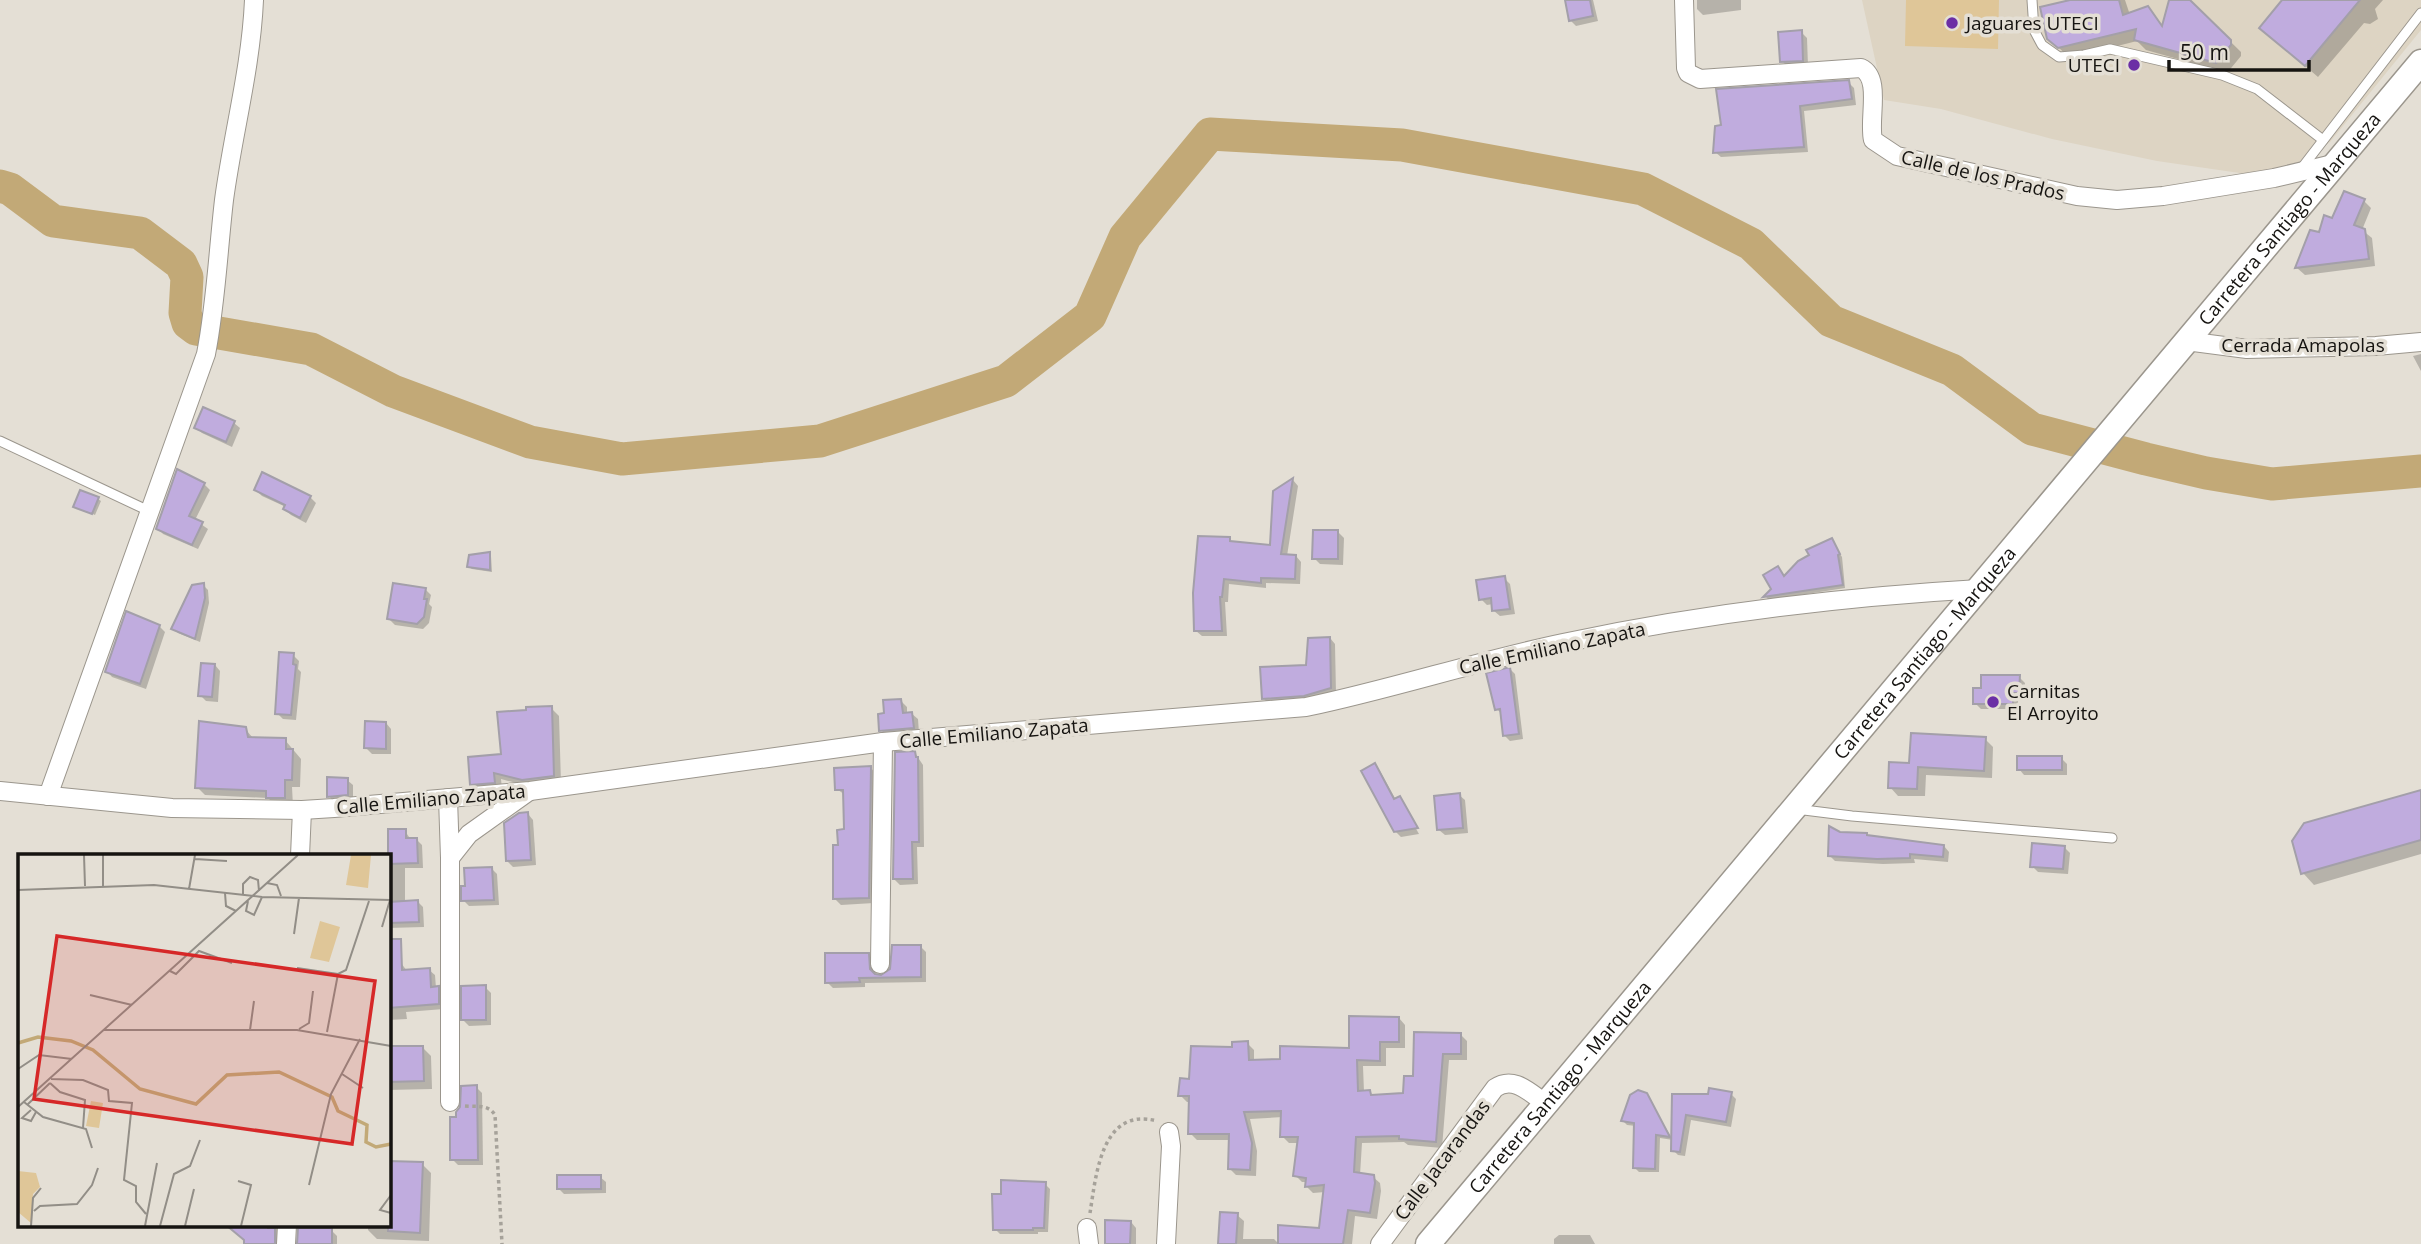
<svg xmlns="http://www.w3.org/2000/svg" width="2421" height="1244" viewBox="0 0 2421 1244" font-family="'Open Sans',sans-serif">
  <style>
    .built { fill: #ddd4c3 }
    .green { fill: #dfc698 }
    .shadow { fill: #0003 }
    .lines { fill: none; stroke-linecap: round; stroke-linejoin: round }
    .river { stroke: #c2a977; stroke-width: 33 }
    .building { fill: #c0acde; stroke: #a39fa9; stroke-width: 2 }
    .service-casing { stroke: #9b968d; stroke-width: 11 }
    .minor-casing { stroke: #9b968d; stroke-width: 20 }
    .secondary-casing { stroke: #9b968d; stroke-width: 27 }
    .path { stroke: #a6a29a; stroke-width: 3.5; stroke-dasharray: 3.5 3.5; stroke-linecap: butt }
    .service { stroke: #fff; stroke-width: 9 }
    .minor { stroke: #fff; stroke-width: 18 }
    .secondary { stroke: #fff; stroke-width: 24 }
    .poi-dot { fill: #6b2fa5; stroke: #e4dfd5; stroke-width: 2.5 }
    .labels { text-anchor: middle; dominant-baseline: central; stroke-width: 7; stroke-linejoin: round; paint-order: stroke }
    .poi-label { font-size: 19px; fill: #161411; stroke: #e4dfd5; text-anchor: start }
    .street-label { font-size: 19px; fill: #161411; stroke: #e4dfd5 }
    .inset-river { fill: none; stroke: #c2a977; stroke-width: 3.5 }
    .inset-road { fill: none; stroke: #928e87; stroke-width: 2 }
    .view { fill: #d62828; fill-opacity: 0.15; stroke: #d62828; stroke-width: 3.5 }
    .inset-edge { fill: none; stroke: #161411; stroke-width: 3.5 }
  </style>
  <rect width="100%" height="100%" fill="#e4dfd5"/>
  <polygon class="built" points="1862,0 2421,0 2421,30 2330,142 2274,178 2157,161 2052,139 1941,109 1884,100"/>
  <polygon class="green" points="1906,0 1999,0 1998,49 1905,46"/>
  <g class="shadow">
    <polygon points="1566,0 1593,0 1598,21 1576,26 1570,20"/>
    <polygon points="1697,0 1741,0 1741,10 1703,15 1697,9"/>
    <polygon points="2077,0 2125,0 2130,15 2147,8 2164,27 2171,0 2188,0 2241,52 2241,56 2227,73 2146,50 2137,41 2070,58 2048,38"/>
    <polygon points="2284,0 2383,0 2375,9 2378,19 2370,24 2364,23 2318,77 2261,28"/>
    <polygon points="1801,32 1807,38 1808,66 1788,67 1782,61"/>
    <polygon points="1848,82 1854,88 1856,105 1804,111 1808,152 1721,157 1715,152 1716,128"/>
    <polygon points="2364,201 2371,208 2362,230 2372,238 2375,266 2305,275 2297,268 2311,232 2320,235 2333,220"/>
    <polygon points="2421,354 2421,371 2413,356"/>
    <polygon points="234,423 240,428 232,447 202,433 196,427"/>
    <polygon points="1293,480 1298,486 1287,556 1296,556 1301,562 1300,584 1266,583 1266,588 1229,584 1228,602 1225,602 1227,636 1202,636 1196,631 1229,538 1234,543 1271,547 1275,492"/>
    <polygon points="204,484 210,490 195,520 208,529 198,549 163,534 158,528"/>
    <polygon points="256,490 310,497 316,503 306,523 291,515 285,509 286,507 262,496"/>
    <polygon points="98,499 101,501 95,515 75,506"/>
    <polygon points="1338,532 1344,538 1343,565 1320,564 1314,558"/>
    <polygon points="1831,540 1842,557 1845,588 1769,600 1766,597 1773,590 1778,568 1785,577"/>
    <polygon points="489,554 491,556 492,572 472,569 469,567"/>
    <polygon points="1504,578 1510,584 1515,614 1500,616 1494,611 1493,604 1487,605 1481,599"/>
    <polygon points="203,585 208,590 209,603 200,642 178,633 173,628"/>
    <polygon points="425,589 431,595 429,604 432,607 429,623 423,629 395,625 389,619"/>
    <polygon points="159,626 165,632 146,689 112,677 107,671"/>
    <polygon points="1330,638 1335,644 1336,694 1269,704 1263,698 1308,666"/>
    <polygon points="293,655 299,661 298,669 301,672 296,720 283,719 277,713"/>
    <polygon points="215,665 220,671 218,702 206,701 200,695"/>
    <polygon points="1510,669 1515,674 1523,739 1510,741 1504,735 1502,714 1497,709"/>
    <polygon points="2019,677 2025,683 2024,698 2018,698 2018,709 1981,709 1975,703 1982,690"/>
    <polygon points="901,701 907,707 907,714 912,714 918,719 919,733 887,736 881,730 886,715"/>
    <polygon points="551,708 559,716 561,783 531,787 501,779 502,789 479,791 472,784"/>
    <polygon points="386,723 391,729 391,754 372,754 366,748"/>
    <polygon points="245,729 254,739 285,740 301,759 300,787 292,787 293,806 276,806 268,798 205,795 197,787"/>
    <polygon points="1985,739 1993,747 1992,778 1926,775 1925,796 1898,796 1890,787 1911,765"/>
    <polygon points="915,753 923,765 924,847 917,847 918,884 900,885 894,879"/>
    <polygon points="2061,758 2067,764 2067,775 2024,775 2019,769"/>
    <polygon points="1374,765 1380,771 1396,800 1399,798 1404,802 1401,802 1419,834 1401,837 1395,831"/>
    <polygon points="871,768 876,774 874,903 841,905 835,899 840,846 846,831 845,795 837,789"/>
    <polygon points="347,780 353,785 353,801 334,802 329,796"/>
    <polygon points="2421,792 2421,854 2314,885 2303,873"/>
    <polygon points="1459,795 1465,800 1468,833 1445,835 1439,830"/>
    <polygon points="528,814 533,820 536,865 513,867 507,861"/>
    <polygon points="405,831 411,840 416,839 422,845 423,868 405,868 405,902 417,901 423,907 424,927 388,928 388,857"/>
    <polygon points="1839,834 1944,846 1949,852 1948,862 1914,859 1915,863 1883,864 1835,861 1829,855"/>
    <polygon points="2064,847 2070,853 2068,874 2038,872 2032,866"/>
    <polygon points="491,868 497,874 499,905 469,906 463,900"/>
    <polygon points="920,946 926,952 926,982 865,983 865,987 833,988 827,982 868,954 874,960 875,976 881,977"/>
    <polygon points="401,963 407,971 429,970 435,975 436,988 444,994 444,1009 406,1012 407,1019 388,1020 388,964"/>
    <polygon points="485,987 491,993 491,1025 469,1026 463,1020"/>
    <polygon points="1399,1018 1405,1025 1405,1048 1386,1048 1386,1066 1363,1066 1364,1092 1370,1092 1374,1097 1404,1095 1415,1078 1461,1035 1467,1041 1467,1060 1449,1060 1442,1148 1408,1145 1404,1142 1362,1143 1360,1175 1373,1177 1380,1183 1381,1191 1377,1219 1355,1216 1352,1244 1280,1244 1320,1230 1325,1192 1313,1193 1307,1187 1307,1182 1302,1182 1295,1175 1299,1143 1289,1143 1282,1136 1283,1117 1250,1119 1257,1151 1256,1176 1236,1175 1230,1169 1231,1140 1197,1140 1190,1133 1190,1102 1187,1102 1180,1095 1191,1081 1234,1049 1247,1043 1254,1050 1254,1062 1281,1061 1350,1049"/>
    <polygon points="422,1047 431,1056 432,1089 388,1090 388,1048"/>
    <polygon points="476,1087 482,1093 483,1165 458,1165 452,1159 458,1119"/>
    <polygon points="1731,1094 1736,1099 1731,1127 1691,1120 1685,1156 1678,1155 1673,1150 1674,1096"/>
    <polygon points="1648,1098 1673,1140 1660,1138 1659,1172 1639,1172 1634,1167 1636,1126 1627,1125 1623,1121"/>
    <polygon points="422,1164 431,1173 429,1241 377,1239 368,1230 368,1225 388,1225"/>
    <polygon points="600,1177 606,1182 606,1193 564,1194 558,1188"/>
    <polygon points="1045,1184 1050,1189 1048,1232 1038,1232 1038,1234 1000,1234 995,1229 1003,1195"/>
    <polygon points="1237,1215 1244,1221 1243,1239 1274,1239 1279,1244 1221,1244"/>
    <polygon points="1131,1222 1136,1228 1136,1244 1106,1244"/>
    <polygon points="238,1225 285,1225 281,1244 246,1244 245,1240 238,1233"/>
    <polygon points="331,1230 337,1236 337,1244 299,1244"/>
    <polygon points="1559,1235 1590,1235 1595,1244 1554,1244 1554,1239"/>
  </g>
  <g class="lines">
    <polyline class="river" points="0,186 10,189 53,221 140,233 181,264 187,277 185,313 188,323 196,329 311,349 393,391 530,442 622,459 820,441 1006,381 1090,316 1125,237 1210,134 1402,145 1643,189 1751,244 1831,321 1952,370 2032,429 2146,459 2206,473 2272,484 2421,471"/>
  </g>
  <g class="building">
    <polygon points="1565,0 1590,0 1593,16 1569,21"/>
    <polygon points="2070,0 2119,0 2123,15 2148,6 2162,26 2169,0 2190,0 2231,40 2231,45 2216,63 2134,40 2136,29 2058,48 2047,39 2040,7"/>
    <polygon points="2282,0 2360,0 2305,66 2259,28"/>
    <polygon points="1802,30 1803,61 1780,62 1778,32"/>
    <polygon points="1849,80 1852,99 1800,106 1804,147 1713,153 1715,126 1721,125 1716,89"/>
    <polygon points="2344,191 2365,199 2354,225 2365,229 2369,259 2295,268 2310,230 2319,232 2324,215 2332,218"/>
    <polygon points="203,407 235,421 226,442 194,428"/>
    <polygon points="177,469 205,483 189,516 203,522 192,545 156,529"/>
    <polygon points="262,472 311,496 300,518 283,509 285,505 254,490"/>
    <polygon points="1293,478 1281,554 1296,555 1295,579 1261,578 1261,583 1224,579 1222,597 1220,597 1222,631 1194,631 1193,593 1198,536 1230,537 1230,541 1270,545 1273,491"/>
    <polygon points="80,490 99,497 92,514 73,507"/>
    <polygon points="1313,530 1338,530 1338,559 1312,559"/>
    <polygon points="1832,538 1840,554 1838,555 1843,585 1763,597 1771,589 1763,575 1778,566 1784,576 1798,561 1809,555 1806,550"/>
    <polygon points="490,552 490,570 467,567 469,555"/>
    <polygon points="1505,576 1510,609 1492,611 1491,598 1479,600 1476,580"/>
    <polygon points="204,583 205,598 195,639 171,629 192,585"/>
    <polygon points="393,583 426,588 424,599 427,599 424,617 417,624 387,619"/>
    <polygon points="126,611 160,625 140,684 105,672"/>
    <polygon points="1330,637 1331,688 1304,696 1262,699 1260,667 1306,665 1308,638"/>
    <polygon points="279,652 294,653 293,664 296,665 291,715 275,714"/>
    <polygon points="201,663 215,664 212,697 198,696"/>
    <polygon points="1510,667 1519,734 1503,736 1500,709 1495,710 1486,673"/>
    <polygon points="1981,675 2020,675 2019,693 2013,693 2013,704 1973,704 1973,688 1981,688"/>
    <polygon points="901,699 903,713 912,712 914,728 879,731 878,714 884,713 883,700"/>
    <polygon points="552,706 554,776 522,780 494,773 495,783 470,785 468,757 501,754 497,712 526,710 526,707"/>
    <polygon points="199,721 246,727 248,737 286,738 286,749 293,749 292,780 285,780 285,798 266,798 266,791 195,788"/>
    <polygon points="365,721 386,722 386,749 364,748"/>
    <polygon points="1911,733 1986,737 1984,771 1918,767 1917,789 1888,788 1889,762 1909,763"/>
    <polygon points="915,751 916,757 918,757 919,842 912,842 913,879 893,879 895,752"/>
    <rect x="2017" y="756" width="45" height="14"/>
    <polygon points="1375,763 1394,799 1400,796 1418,828 1394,832 1361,771"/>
    <polygon points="871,766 869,898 833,899 833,845 838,845 837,830 844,829 843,790 835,790 834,768"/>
    <polygon points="327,777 348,778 348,795 327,797"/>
    <polygon points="2421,790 2421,840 2301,874 2292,841 2304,823"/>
    <polygon points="1460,793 1463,828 1437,830 1434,796"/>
    <polygon points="528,812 531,860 506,861 504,823 519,813"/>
    <polygon points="1829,826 1840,832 1867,833 1867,835 1944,845 1943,857 1910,854 1910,858 1877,859 1828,856"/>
    <polygon points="388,829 406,829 406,838 417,838 418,863 388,864"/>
    <polygon points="2032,843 2065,846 2063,869 2030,867"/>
    <polygon points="492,867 494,900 461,901 461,886 465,886 464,868"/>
    <polygon points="418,900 419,922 389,923 389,902"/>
    <polygon points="388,939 401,939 402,970 430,968 431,987 439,986 439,1004 388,1008"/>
    <polygon points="892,945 921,945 921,977 859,978 860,982 825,983 825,953 869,953 870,969 875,974 881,975 890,969"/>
    <polygon points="486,985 486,1020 461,1020 461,986"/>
    <polygon points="1349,1016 1399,1017 1399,1042 1380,1042 1380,1061 1357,1060 1358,1091 1370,1090 1371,1095 1403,1093 1404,1076 1413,1076 1414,1032 1461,1033 1461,1054 1443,1054 1436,1142 1399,1139 1399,1136 1356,1137 1354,1172 1374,1175 1375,1183 1370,1213 1348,1210 1343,1244 1278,1244 1278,1225 1319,1228 1324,1185 1305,1187 1306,1178 1293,1176 1298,1137 1280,1137 1281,1111 1244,1112 1252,1143 1250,1170 1228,1169 1229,1134 1188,1134 1189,1096 1178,1096 1180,1078 1189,1079 1191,1046 1232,1047 1232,1042 1248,1041 1249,1060 1280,1059 1280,1046 1349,1048"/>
    <polygon points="388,1046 423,1046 424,1081 388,1082"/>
    <polygon points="477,1085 478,1160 450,1160 450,1117 456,1117 456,1112 460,1107 461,1086"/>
    <polygon points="1709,1088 1732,1092 1726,1122 1686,1115 1680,1152 1671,1151 1672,1094 1708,1094"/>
    <polygon points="1638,1090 1647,1093 1670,1137 1656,1135 1655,1169 1633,1168 1634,1123 1621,1121 1630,1095"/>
    <polygon points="388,1161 423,1162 420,1233 388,1231"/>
    <rect x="557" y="1175" width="44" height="14"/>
    <polygon points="1001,1180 1046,1182 1044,1228 1033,1228 1033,1230 993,1230 992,1194 1001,1194"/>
    <polygon points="1220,1212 1238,1213 1236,1244 1218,1244"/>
    <polygon points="1105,1220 1131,1221 1130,1244 1105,1244"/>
    <polygon points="226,1225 268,1225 268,1228 275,1228 275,1244 244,1244 244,1240"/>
    <polygon points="298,1228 332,1228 332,1244 297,1244"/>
  </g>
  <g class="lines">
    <defs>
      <g id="service">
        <polyline points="2032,0 2034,30 2042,45 2059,57 2084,55 2110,49 2222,75 2257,89 2323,140"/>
        <polyline points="2301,169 2421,13"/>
        <polyline points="0,441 149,511"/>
        <polyline points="1796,809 1852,816 2112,838"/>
      </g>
      <g id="minor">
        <path d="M 1684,0 L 1686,68 L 1688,73 L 1700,79 L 1861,68 C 1882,78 1868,119 1873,140 L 1897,156 L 2077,196 L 2117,200 L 2163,196 L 2274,178 L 2337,163"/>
        <polyline points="2186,341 2247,349 2376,346 2421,342"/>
        <path d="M 0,791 L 172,808 L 302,810 L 334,808 L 530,791 L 883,742 L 1306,707 C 1392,689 1477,661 1563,643 C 1700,614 1840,597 1979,589"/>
        <path d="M 48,796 L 206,354 C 216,303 218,252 224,200 C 233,133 251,68 254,0"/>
        <polyline points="448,798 450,858"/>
        <polyline points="300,856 302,810"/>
        <polyline points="880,964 883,742"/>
        <polyline points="450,1102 450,858 469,834 528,792"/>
        <polyline points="1087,1228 1089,1244"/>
        <polyline points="286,1244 287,1225"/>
        <polyline points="1166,1244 1171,1146 1169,1132"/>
        <path d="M 1380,1244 L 1495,1088 C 1514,1075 1530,1093 1545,1103"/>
      </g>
      <g id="secondary">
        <path id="s1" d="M 1428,1244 L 2421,62"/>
      </g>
    </defs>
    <use href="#service" class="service-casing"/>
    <use href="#minor" class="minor-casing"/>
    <use href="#secondary" class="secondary-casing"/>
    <g class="path">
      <path d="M 465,1106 C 477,1107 488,1104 495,1115 L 502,1244"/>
      <path d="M 1090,1213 C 1096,1176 1101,1106 1157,1121"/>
    </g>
    <use href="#service" class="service"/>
    <use href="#minor" class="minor"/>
    <use href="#secondary" class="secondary"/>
  </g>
  <g class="poi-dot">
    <circle cx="1952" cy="23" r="7"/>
    <circle cx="2134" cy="65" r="7"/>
    <circle cx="1993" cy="702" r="7"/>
  </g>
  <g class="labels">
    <g class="poi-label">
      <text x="1966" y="23">Jaguares UTECI</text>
      <text x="2120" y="65" text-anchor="end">UTECI</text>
      <text x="2007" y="691">Carnitas<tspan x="2007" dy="22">El Arroyito</tspan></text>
    </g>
    <g class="street-label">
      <text transform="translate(1983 175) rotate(13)">Calle de los Prados</text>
      <text stroke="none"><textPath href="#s1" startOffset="1339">Carretera Santiago - Marqueza</textPath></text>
      <text x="2303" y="345">Cerrada Amapolas</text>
      <text transform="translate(1552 648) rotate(-12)">Calle Emiliano Zapata</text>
      <text stroke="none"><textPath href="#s1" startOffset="772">Carretera Santiago - Marqueza</textPath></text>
      <text transform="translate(994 733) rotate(-5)">Calle Emiliano Zapata</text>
      <text transform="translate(431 799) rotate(-5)">Calle Emiliano Zapata</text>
      <text stroke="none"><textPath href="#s1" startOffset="205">Carretera Santiago - Marqueza</textPath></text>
      <text transform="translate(1442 1160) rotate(-53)">Calle Jacarandas</text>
    </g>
  </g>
  <g transform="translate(18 854)">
    <rect width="373" height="373" fill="#e4dfd5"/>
    <path d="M 333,1 L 353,1 L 350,34 L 328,31 ZM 302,67 L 322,73 L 311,108 L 292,104 ZM 73,247 L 85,249 L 81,274 L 68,272 ZM 0,317 L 18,319 L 22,333 L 15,340 L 13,369 L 0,358 Z" fill="#dfc698"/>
    <path class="inset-river" d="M 0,189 L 20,183 L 53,187 L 75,196 L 122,235 L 178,250 L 209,221 L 261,218 L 314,243 L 320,257 L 349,271 L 348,288 L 358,293 L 373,290"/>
    <path class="inset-road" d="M 66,1 L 67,32M 177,5 L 209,7M 249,29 L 259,31 L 263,42M 85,32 L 85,1M 171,35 L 177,1M 0,36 L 136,31 L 244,43 L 373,46M 207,39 L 208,52 L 218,57M 225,41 L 225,30 L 232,23 L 240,26 L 241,37M 230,47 L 228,57 L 236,61 L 244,43M 364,73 L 372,46M 276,80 L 281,44M 279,114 L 320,120 L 328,116 L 351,47M 152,117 L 158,120 L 181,97 L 214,109M 72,141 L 114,151M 281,175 L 291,169 L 295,137M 86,176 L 279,176 L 373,192M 232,176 L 236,147M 309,178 L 320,120M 0,215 L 21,201 L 54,205M 324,220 L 345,234M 33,225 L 65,226 L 90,236 L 91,247 L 114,249 L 106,326 L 118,332 L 118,348 L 128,360M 32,229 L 42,238 L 67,246 L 65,274M 6,248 L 25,263 L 68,275 L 74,294M 9,251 L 32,229M 0,253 L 280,1M 13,256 L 4,264 L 13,267 L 18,258M 220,327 L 233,331 L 223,372M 291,331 L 313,240 L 342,185M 373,341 L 362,356 L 373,359M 16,357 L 22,352 L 59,350 L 74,331 L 80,314M 13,372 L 15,344 L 23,334M 127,372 L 139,309M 142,372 L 156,320 L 172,312 L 182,286M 167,372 L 176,335"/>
    <path class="view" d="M 39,82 L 357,127 L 334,290 L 16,245 Z"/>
    <rect width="373" height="373" class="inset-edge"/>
  </g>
  <path d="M2169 60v10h140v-10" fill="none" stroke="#161411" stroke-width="3.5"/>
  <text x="2180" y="60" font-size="21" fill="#161411" stroke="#e4dfd5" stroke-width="5" paint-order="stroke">50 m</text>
</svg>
